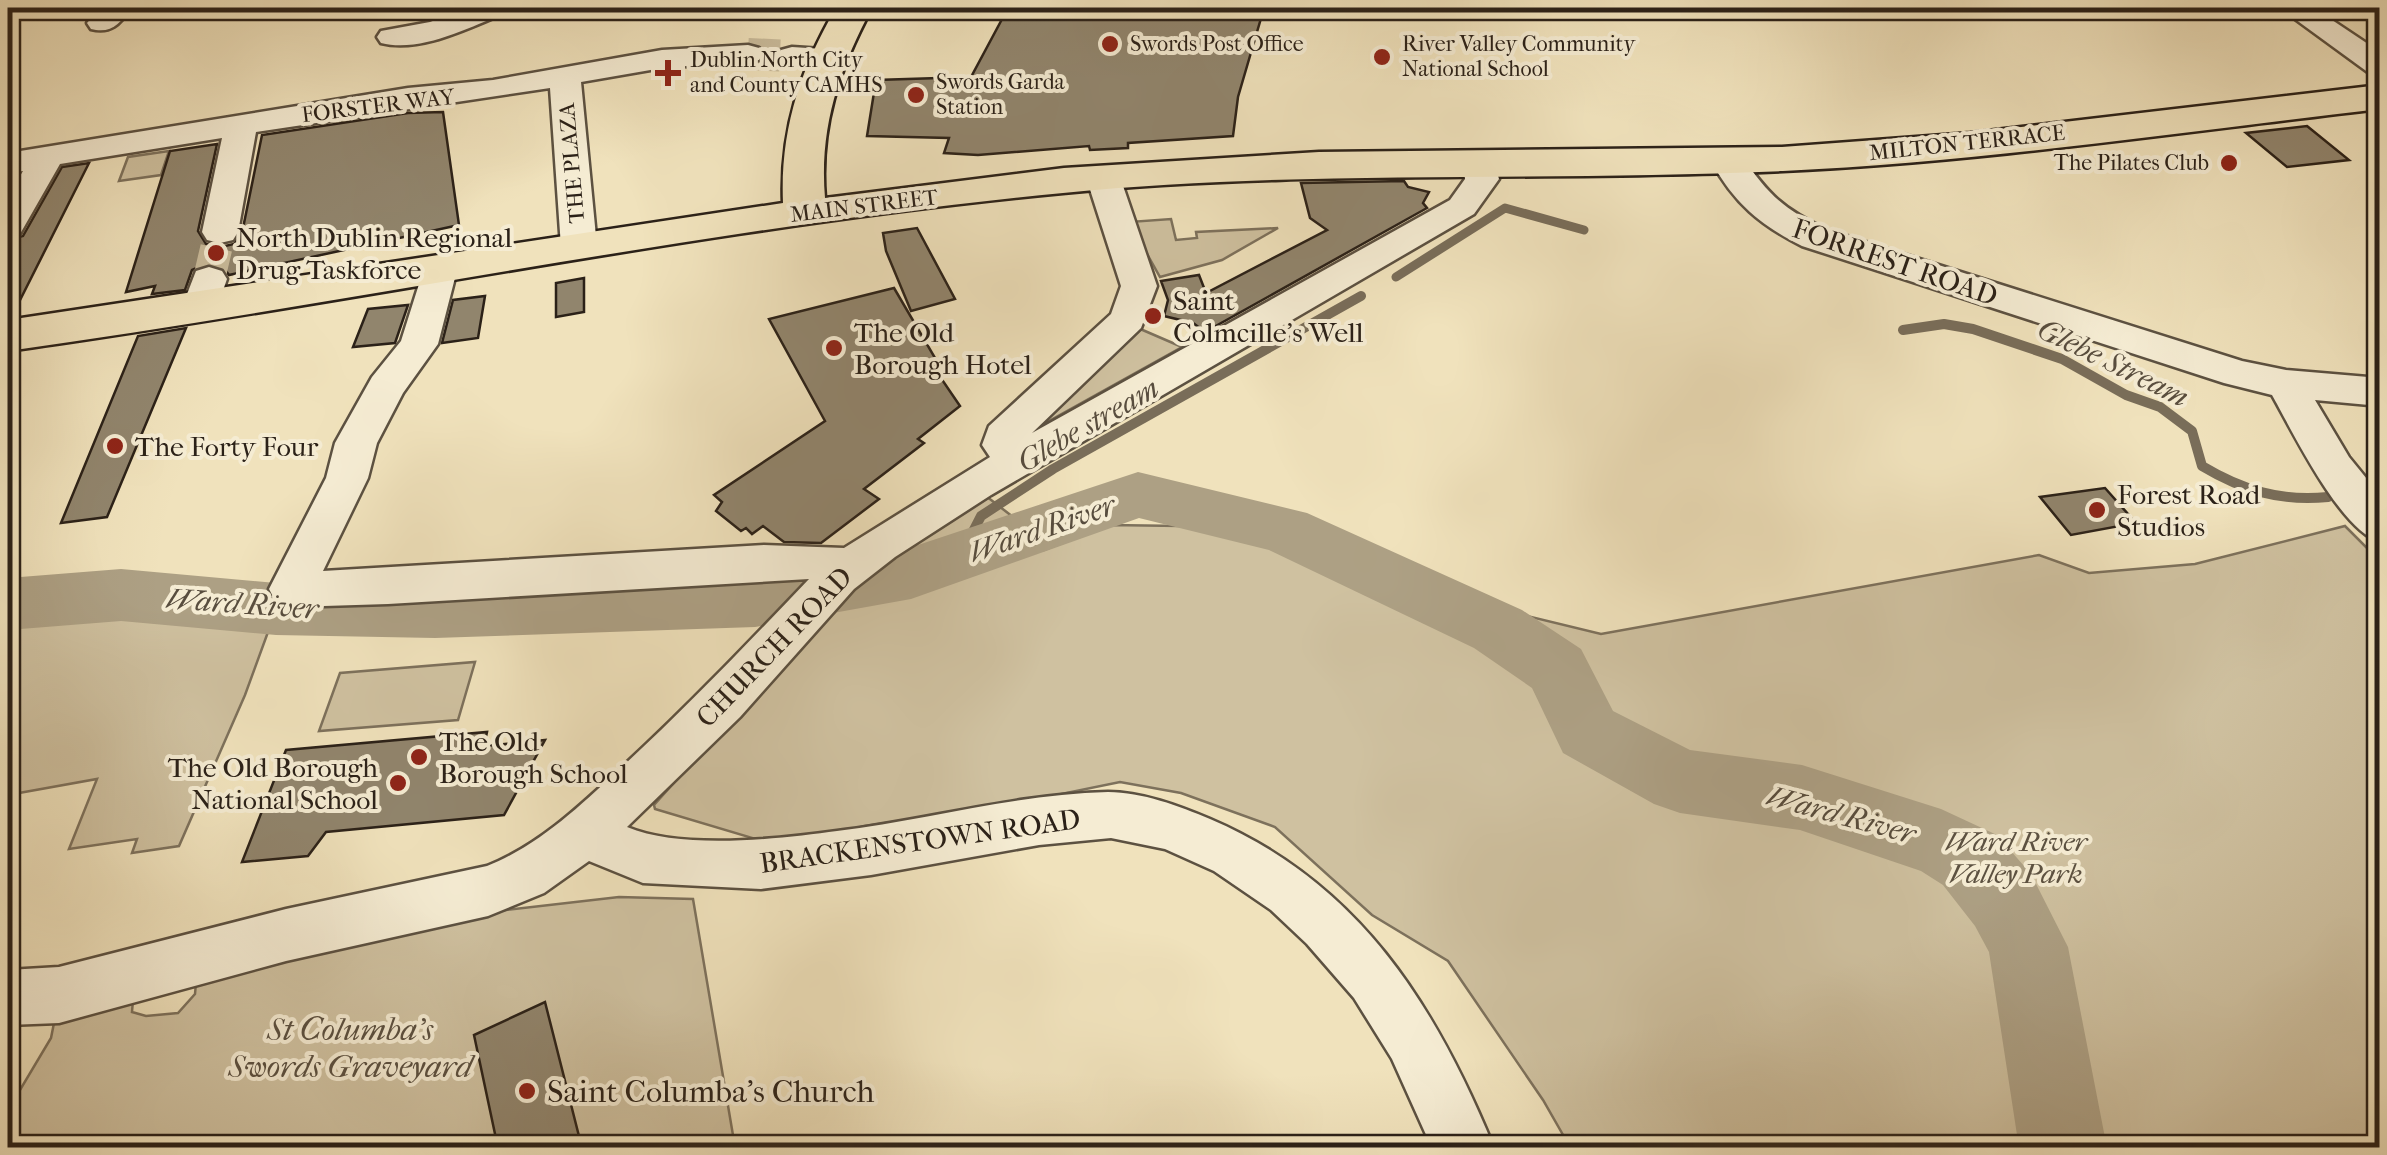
<svg xmlns="http://www.w3.org/2000/svg" width="2387" height="1155" viewBox="0 0 2387 1155" font-family="'IM FELL French Canon',serif">
  <style>
    .green { fill: #cfc1a0; stroke: #7d715c; stroke-width: 2.5 }
    .lines { fill: none; stroke-linecap: round; stroke-linejoin: round }
    .stream-far1 { stroke: #796d59; stroke-width: 9 }
    .stream { stroke: #796d59; stroke-width: 10 }
    .river { fill: #ada084; fill-rule: evenodd }
    .building { fill: #91856d; stroke: #2b2118; stroke-width: 2.5 }
    .minor-tunnel { stroke: #c9bb9b; stroke-width: 32; stroke-dasharray: 32 16; stroke-linecap: butt }
    .minor-casing { stroke: #5c5141; stroke-width: 5 }
    .major-casing { stroke: #2b2118; stroke-width: 5 }
    .minor { fill: #f5ecd3; fill-rule: evenodd }
    .major { fill: #f0e2bc; fill-rule: evenodd }
    .poi-dot { fill: #8f2418; stroke: #f5ecd3; stroke-width: 4 }
    .labels { text-anchor: middle; dominant-baseline: central; stroke-width: 8; stroke-linejoin: round; paint-order: stroke }
    .far-poi-label { font-size: 22px; fill: #2b2118; stroke: #f5ecd3; text-anchor: start }
    .far-street-label { font-size: 22px; fill: #2b2118; stroke: #f5ecd3 }
    .poi-label { font-size: 28px; fill: #2b2118; stroke: #f5ecd3; text-anchor: start }
    .street-label { font-size: 28px; fill: #2b2118; stroke: #f5ecd3 }
    .park-label { font-size: 28px; font-style: italic; fill: #5c5141; stroke: #f5ecd3 }
    .water-label { font-size: 30px; font-style: italic; fill: #584d3e; stroke: #f5ecd3 }
    .near-park-label { font-size: 32px; font-style: italic; fill: #5c5141; stroke: #f5ecd3 }
    .near-poi-label { font-size: 32px; fill: #2b2118; stroke: #f5ecd3; text-anchor: start }
  </style>
  <rect width="100%" height="100%" fill="#f0e2bc"/>
  <filter id="stains"><feTurbulence type="fractalNoise" baseFrequency=".002" numOctaves="4"/><feColorMatrix values="0 0 0 0 .2 0 0 0 0 .09 0 0 0 0 .02 0 0 0 .5 -.17"/></filter>
  <radialGradient id="worn" r=".72"><stop offset=".6" stop-color="#630" stop-opacity="0"/><stop offset="1" stop-color="#630" stop-opacity=".3"/></radialGradient>
  <g class="green">
    <polygon points="169,151 161,175 119,181 128,157"/>
    <polygon points="1171,219 1176,240 1197,238 1196,232 1278,228 1222,260 1160,277 1129,222"/>
    <polygon points="1138,328 1182,347 1031,431"/>
    <polygon points="986,496 1013,517 1044,550 1109,525 1181,526 1243,537 1395,601 1461,590 1494,608 1601,634 2039,555 2089,573 2195,564 2345,526 2379,560 2379,1147 1570,1147 1543,1100 1448,961 1372,915 1275,827 1181,793 1120,782 1007,805 865,826 779,846 655,809 654,805 855,581"/>
    <polygon points="109,607 272,621 245,695 179,846 132,853 137,839 69,849 97,779 8,795 8,619"/>
    <polygon points="475,662 458,720 319,731 340,673"/>
    <polygon points="619,897 693,899 735,1147 8,1148 8,1110 51,1038 54,1023 133,1000 132,1012 146,1016 178,1013 195,994 196,983 269,961 488,912"/>
  </g>
  <g class="lines">
    <polyline class="stream-far1" points="1396,277 1505,208 1584,230"/>
    <g class="stream">
      <path d="M 1903,330 L 1944,324 L 1973,329 L 2062,359 L 2126,395 L 2160,407 L 2192,431 L 2202,466 C 2242,490 2281,502 2328,497"/>
      <polyline points="962,553 981,516 1053,469 1361,296"/>
    </g>
    <polygon class="river" points="1138,472 1307,513 1522,610 1581,649 1613,711 1690,750 1802,765 1941,809 1997,835 2031,874 2068,947 2107,1148 2019,1148 1989,952 1975,926 1943,885 1921,871 1800,830 1680,813 1654,804 1563,753 1532,688 1474,648 1269,550 1139,518 911,599 755,627 435,638 276,635 121,621 8,630 8,578 121,569 276,583 435,586 755,575 903,550"/>
  </g>
  <g class="building">
    <polygon points="1008,8 1264,8 1238,97 1233,136 1128,143 1128,148 1090,150 1089,146 978,155 944,153 949,138 867,136 876,80 971,77"/>
    <polygon points="443,112 459,225 229,275 223,267 208,263 192,270 185,290 152,294 155,286 126,292 170,151 217,144 198,231 206,244 221,247 234,244 242,233 262,135 408,113"/>
    <polygon points="2307,126 2349,160 2287,167 2246,133"/>
    <polygon points="89,163 12,316 8,316 8,240 23,236 62,167"/>
    <polygon points="1404,181 1408,187 1429,192 1423,203 1427,208 1205,332 1193,323 1164,316 1168,300 1161,281 1199,275 1206,293 1327,230 1310,218 1301,183"/>
    <polygon points="917,228 955,299 911,311 886,251 883,233"/>
    <polygon points="584,278 584,312 556,317 556,283"/>
    <polygon points="894,288 938,363 932,365 960,406 918,439 924,443 864,489 879,499 821,543 784,542 763,526 752,534 746,528 741,531 716,511 722,502 714,495 825,421 769,319"/>
    <polygon points="485,296 478,338 442,343 453,300"/>
    <polygon points="408,305 395,343 353,347 368,309"/>
    <polygon points="186,328 107,517 61,523 138,336"/>
    <polygon points="2105,488 2136,523 2071,535 2040,497"/>
    <polygon points="487,732 484,746 545,740 504,815 326,832 308,856 242,862 286,750"/>
    <polygon points="545,1002 582,1148 498,1148 474,1035"/>
  </g>
  <g class="lines">
    <g class="minor-tunnel">
      <polyline points="748,54 792,56"/>
      <polyline points="209,279 220,232"/>
    </g>
    <defs>
      <g id="minor">
        <path d="M 100,8 L 131,8 C 120,24 111,34 91,29 L 87,23 Z"/>
        <path d="M 468,8 L 508,8 L 503,14 C 468,28 420,53 381,43 L 377,37 L 381,31 L 430,22 Z"/>
        <polygon points="2280,8 2314,8 2380,52 2380,75 2369,73"/>
        <polygon points="748,45 759,48 763,54 759,60 662,68 581,82 597,247 592,255 579,258 566,255 561,247 550,88 256,132 238,232 233,240 220,243 207,240 202,232 222,138 60,164 20,234 8,237 8,197 23,171 8,173 8,153 408,88 493,80 662,50"/>
        <polygon points="792,47 838,50 842,57 838,64 781,62 777,56 781,50"/>
        <path d="M 1728,151 L 1740,154 C 1768,194 1782,209 1828,230 L 2242,361 L 2286,370 L 2380,378 L 2380,406 L 2315,400 L 2349,457 L 2380,495 L 2380,542 C 2340,530 2293,432 2272,395 L 2224,383 L 1802,246 C 1760,225 1734,203 1711,161 L 1716,154 Z"/>
        <path d="M 1480,152 L 1492,155 L 1499,179 L 1474,214 L 991,495 L 895,557 L 854,589 L 740,717 L 627,827 C 681,850 779,839 837,831 C 927,820 1017,794 1108,792 C 1142,792 1179,806 1210,819 C 1358,882 1435,1004 1494,1148 L 1432,1148 L 1392,1059 L 1354,998 L 1307,944 L 1271,910 L 1214,871 L 1165,849 L 1111,838 L 1039,845 L 871,875 L 761,889 L 643,883 L 589,861 L 544,893 L 488,916 L 286,961 L 59,1023 L 8,1025 L 8,970 L 59,967 L 286,909 L 487,866 C 540,845 582,804 623,766 C 688,706 748,643 809,579 L 388,604 L 292,607 L 276,602 L 269,589 L 326,478 L 335,443 L 372,377 L 401,341 L 426,262 L 439,258 L 452,262 L 457,270 L 438,344 L 403,393 L 377,443 L 368,478 L 323,571 L 764,545 L 844,548 L 990,457 L 982,445 L 989,426 L 1111,314 L 1121,286 L 1086,177 L 1091,170 L 1115,170 L 1120,177 L 1157,286 L 1141,328 L 1032,433 L 1450,200 L 1465,179 L 1463,162 L 1468,155 Z"/>
        <polygon points="209,267 222,271 227,279 214,316 201,319 188,316 182,307 196,271"/>
      </g>
      <path id="major" d="M 836,8 L 872,8 C 839,69 819,128 825,198 L 1064,168 L 1319,152 L 1782,147 L 1970,133 L 2380,85 L 2380,109 C 2181,132 1982,162 1783,171 C 1543,182 1303,169 1063,193 C 709,227 360,302 8,351 L 8,320 L 783,203 C 780,130 800,70 836,8 Z"/>
    </defs>
    <use href="#minor" class="minor-casing"/>
    <use href="#major" class="major-casing"/>
    <use href="#minor" class="minor"/>
    <use href="#major" class="major"/>
  </g>
  <g class="poi-dot">
    <circle cx="1110" cy="44" r="10"/>
    <circle cx="1382" cy="57" r="10"/>
    <path d="M663 58h10v10h10v10h-10v10h-10v-10h-10v-10h10z"/>
    <circle cx="916" cy="95" r="10"/>
    <circle cx="2229" cy="163" r="10"/>
    <circle cx="216" cy="253" r="10"/>
    <circle cx="1153" cy="316" r="10"/>
    <circle cx="834" cy="348" r="10"/>
    <circle cx="115" cy="446" r="10"/>
    <circle cx="2097" cy="510" r="10"/>
    <circle cx="419" cy="757" r="10"/>
    <circle cx="398" cy="783" r="10"/>
    <circle cx="527" cy="1091" r="10"/>
  </g>
  <g class="labels">
    <g class="far-poi-label">
      <text x="1130" y="44">Swords Post Office</text>
      <text x="1402" y="44">River Valley Community<tspan x="1402" dy="25">National School</tspan></text>
      <text x="690" y="60">Dublin North City<tspan x="690" dy="25">and County CAMHS</tspan></text>
      <text x="936" y="82">Swords Garda<tspan x="936" dy="25">Station</tspan></text>
      <text x="2209" y="163" text-anchor="end">The Pilates Club</text>
    </g>
    <g class="far-street-label">
      <text transform="translate(378 106) rotate(-7)">FORSTER WAY</text>
      <text transform="translate(1967 143) rotate(-6)">MILTON TERRACE</text>
      <text transform="translate(572 163) rotate(-95)">THE PLAZA</text>
      <text transform="translate(864 206) rotate(-7)">MAIN STREET</text>
    </g>
    <g class="poi-label">
      <text x="236" y="237">North Dublin Regional<tspan x="236" dy="32">Drug Taskforce</tspan></text>
      <text x="1173" y="300">Saint<tspan x="1173" dy="32">Colmcille's Well</tspan></text>
      <text x="854" y="332">The Old<tspan x="854" dy="32">Borough Hotel</tspan></text>
      <text x="135" y="446">The Forty Four</text>
      <text x="2117" y="494">Forest Road<tspan x="2117" dy="32">Studios</tspan></text>
      <text x="439" y="741">The Old<tspan x="439" dy="32">Borough School</tspan></text>
      <text x="378" y="767" text-anchor="end">The Old Borough<tspan x="378" dy="32">National School</tspan></text>
    </g>
    <g class="street-label">
      <text transform="translate(1895 262) rotate(19)">FORREST ROAD</text>
      <text transform="translate(774 647) rotate(-46)">CHURCH ROAD</text>
      <text transform="translate(920 841) rotate(-8)">BRACKENSTOWN ROAD</text>
    </g>
    <g class="park-label">
      <text x="2016" y="841">Ward River<tspan x="2016" dy="32">Valley Park</tspan></text>
    </g>
    <g class="water-label">
      <text transform="translate(2113 363) rotate(26)">Glebe Stream</text>
      <text transform="translate(1088 425) rotate(-30)">Glebe stream</text>
      <text transform="translate(1042 529) rotate(-19)">Ward River</text>
      <text transform="translate(242 604) rotate(4)">Ward River</text>
      <text transform="translate(1841 815) rotate(15)">Ward River</text>
    </g>
    <g class="near-park-label">
      <text x="350" y="1029">St Columba's<tspan x="350" dy="37">Swords Graveyard</tspan></text>
    </g>
    <g class="near-poi-label">
      <text x="547" y="1091">Saint Columba's Church</text>
    </g>
  </g>
  <rect width="2387" height="1155" fill="none" stroke="#f0e2bc" stroke-width="40"/>
  <rect x="10" y="10" width="2367" height="1135" fill="none" stroke="#2b2118" stroke-width="5"/>
  <rect x="20" y="20" width="2347" height="1115" fill="none" stroke="#2b2118" stroke-width="2.5"/>
  <rect width="100%" height="100%" filter="url(#stains)"/>
  <rect width="100%" height="100%" fill="url(#worn)"/>
</svg>
